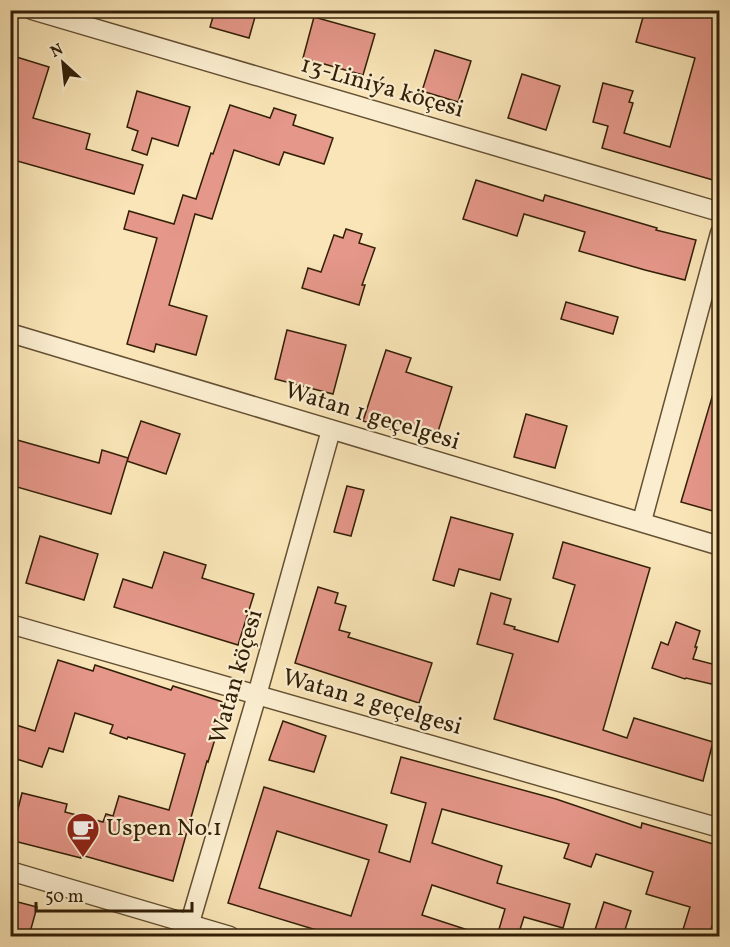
<svg xmlns="http://www.w3.org/2000/svg" width="730" height="947" viewBox="0 0 730 947" font-family="Vollkorn,serif">
  <style>
    .building { fill: #e59789; stroke: #321f07; stroke-width: 1.5; fill-rule: evenodd }
    .lines { fill: none; stroke-linecap: round; stroke-linejoin: round }
    .minor-casing { stroke: #645033; stroke-width: 21 }
    .minor { stroke: #fbeed0; stroke-width: 18 }
    .labels { text-anchor: middle; dominant-baseline: central; stroke-width: 4.5; stroke-linejoin: round; paint-order: stroke }
    .street-label { font-size: 24px; fill: #321f07; stroke: #fbeed0 }
    .poi-label { font-size: 24px; fill: #321f07; stroke: #fbeed0; text-anchor: start }
  </style>
  <rect width="100%" height="100%" fill="#f9e5b7"/>
  <filter id="stains"><feTurbulence type="fractalNoise" baseFrequency=".00333" numOctaves="4"/><feColorMatrix values="0 0 0 0 .2 0 0 0 0 .09 0 0 0 0 .02 0 0 0 .5 -.17"/></filter>
  <radialGradient id="worn" r=".72"><stop offset=".6" stop-color="#630" stop-opacity="0"/><stop offset="1" stop-color="#630" stop-opacity=".3"/></radialGradient>
  <g class="building">
    <polygon points="215,10 257,10 249,38 210,27"/>
    <polygon points="645,10 720,10 720,182 602,148 608,126 593,122 603,83 633,91 629,102 633,103 624,133 670,147 695,58 636,42"/>
    <polygon points="314,17 375,34 363,75 303,58"/>
    <polygon points="435,50 471,61 458,102 422,91"/>
    <polygon points="10,55 49,67 33,118 90,134 86,149 143,165 134,194 10,159"/>
    <polygon points="522,74 560,86 546,130 508,118"/>
    <polygon points="137,91 190,107 178,146 152,138 147,155 132,150 138,131 127,127"/>
    <polygon points="230,105 270,118 274,108 296,115 293,125 333,138 324,164 284,152 279,165 234,150 212,219 195,214 169,305 207,316 196,355 156,344 154,352 127,344 157,238 124,229 129,211 174,224 183,195 196,199 211,153 213,154"/>
    <polygon points="476,180 543,201 545,195 657,228 656,230 696,240 685,280 645,270 579,251 585,232 524,214 517,236 463,219"/>
    <polygon points="346,229 362,234 359,243 375,248 362,285 365,285 359,305 302,288 308,268 321,272 334,235 343,238"/>
    <polygon points="566,302 618,317 613,334 561,319"/>
    <polygon points="287,330 346,345 333,394 275,379"/>
    <polygon points="386,350 411,358 406,372 452,387 437,435 395,422 393,430 363,421"/>
    <polygon points="715,387 720,388 720,513 681,502"/>
    <polygon points="526,414 567,426 555,468 514,457"/>
    <polygon points="141,421 180,434 166,474 127,461"/>
    <polygon points="10,438 99,463 102,450 128,458 111,514 10,485"/>
    <polygon points="347,486 364,490 351,536 334,532"/>
    <polygon points="451,517 513,534 500,580 459,569 454,586 433,580"/>
    <polygon points="40,536 98,554 84,600 26,583"/>
    <polygon points="563,542 650,568 603,730 627,738 634,718 713,742 703,781 494,719 513,654 477,644 491,593 511,599 504,624 515,627 514,629 558,642 575,585 553,578"/>
    <polygon points="164,552 206,565 202,578 254,594 238,645 114,607 123,579 152,588"/>
    <polygon points="318,587 338,593 335,603 346,606 339,630 350,633 348,637 432,663 419,703 295,663"/>
    <polygon points="676,622 700,631 695,647 697,647 693,659 720,666 720,686 686,678 685,679 652,668 661,642 668,645"/>
    <polygon points="58,660 93,671 95,665 171,690 173,686 226,703 208,762 207,761 173,881 81,855 81,858 10,840 22,793 67,804 65,812 103,822 106,814 113,816 119,796 169,810 185,754 128,737 127,739 110,733 113,725 75,713 63,752 49,748 42,767 10,757 10,723 35,731"/>
    <polygon points="283,721 326,736 314,772 269,760"/>
    <path d="M 401,757 L 556,799 L 641,828 L 642,823 L 720,846 L 720,899 L 709,936 L 681,936 L 690,907 L 646,894 L 653,872 L 596,854 L 591,867 L 564,858 L 569,844 L 442,809 L 432,843 L 502,866 L 497,883 L 570,904 L 563,928 L 524,917 L 518,936 L 497,936 L 505,909 L 432,885 L 422,915 L 477,933 L 476,936 L 336,936 L 228,903 L 264,787 L 387,825 L 379,852 L 410,862 L 426,803 L 391,793 ZM 277,831 L 369,860 L 351,916 L 259,888 Z"/>
    <polygon points="10,900 37,907 29,936 10,936"/>
    <polygon points="604,902 631,911 623,936 593,936"/>
  </g>
  <g class="lines">
    <defs>
      <g id="minor">
        <polyline points="32,10 720,212"/>
        <polyline points="10,333 720,546"/>
        <polyline points="642,521 720,233"/>
        <polyline points="10,624 720,828"/>
        <polyline points="10,871 230,936"/>
        <polyline points="186,936 257,695 331,430"/>
      </g>
    </defs>
    <use href="#minor" class="minor-casing"/>
    <use href="#minor" class="minor"/>
  </g>
  <defs>
    <symbol id="cafe-pin" viewBox="-11 -11 22 30"><path d="M0 17L-7.5 6A9.5 9.5 0 1 1 7.5 6Z" fill="#8f2418" stroke="#fbeed0"/><path d="M-5.5-4.5H6V0H3Q3 3.5 0 3.5H-2.5Q-5.5 3.5-5.5 0ZM3-3.2v2h1.7v-2ZM-6 4.5H4V6H-6Z" fill="#fff"/></symbol>
  </defs>
  <g fill-rule="evenodd">
    <use href="#cafe-pin" x="64" y="810" width="38" height="52"/>
  </g>
  <g class="labels">
    <g class="street-label">
      <text transform="translate(382 88) rotate(16)">13-Liniýa köçesi</text>
      <text transform="translate(372 417) rotate(17)">Watan 1 geçelgesi</text>
      <text transform="translate(237 677) rotate(-74)">Watan köçesi</text>
      <text transform="translate(372 703) rotate(16)">Watan 2 geçelgesi</text>
    </g>
    <g class="poi-label">
      <text x="106" y="829">Uspen No.1</text>
    </g>
  </g>
  <rect width="730" height="947" fill="none" stroke="#f9e5b7" stroke-width="36"/>
  <rect x="12" y="12" width="706" height="923" fill="none" stroke="#321f07" stroke-width="3"/>
  <rect x="18" y="18" width="694" height="911" fill="none" stroke="#321f07" stroke-width="1.5"/>
  <g transform="translate(63 63) rotate(333)" stroke="#fbeed0" stroke-width="4.5" paint-order="stroke">
  <path d="M0-4.5L10 22L0 15L-10 22Z" fill="#321f07"/>
  <text y="-9" font-size="16" font-weight="bold" text-anchor="middle" fill="#321f07">N</text>
  </g>
  <path d="M36 902v9h156v-9" fill="none" stroke="#321f07" stroke-width="3"/>
  <text x="45" y="902" font-size="18" fill="#321f07" stroke="#fbeed0" stroke-width="4.5" paint-order="stroke">50 m</text>
  <rect width="100%" height="100%" filter="url(#stains)"/>
  <rect width="100%" height="100%" fill="url(#worn)"/>
</svg>
